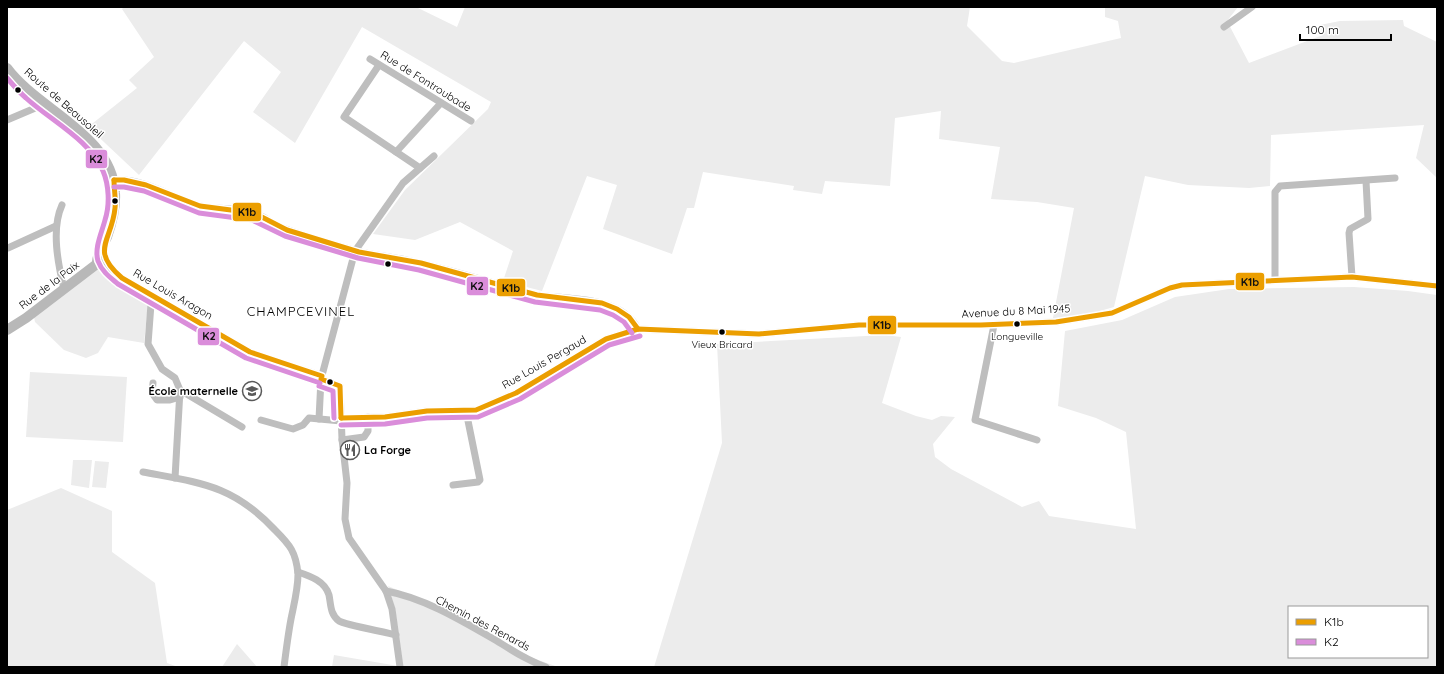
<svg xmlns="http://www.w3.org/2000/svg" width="1444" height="674" viewBox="0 0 1444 674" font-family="Quicksand,sans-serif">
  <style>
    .green { fill: #ececec; fill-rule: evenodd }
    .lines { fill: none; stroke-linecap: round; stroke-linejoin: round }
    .street { stroke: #bebebe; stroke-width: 7 }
    .secondary { stroke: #b8b8b8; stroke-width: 10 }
    .bus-1-casing { stroke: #fff; stroke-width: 8 }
    .bus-2-casing { stroke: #fff; stroke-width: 8 }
    .bus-1 { stroke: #eb9e00; stroke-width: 5 }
    .bus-2 { stroke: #da8dda; stroke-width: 5 }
    .bus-dot { fill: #000; stroke: #fff; stroke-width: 1.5 }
    .labels { text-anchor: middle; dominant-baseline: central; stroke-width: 3; stroke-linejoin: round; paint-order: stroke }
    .bus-label { font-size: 10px; fill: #000; stroke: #fff }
    .street-label { font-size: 11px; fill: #000; stroke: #fff }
    .poi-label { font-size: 11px; font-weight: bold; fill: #000; stroke: #fff; text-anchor: end }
    .quarter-label { font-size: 13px; letter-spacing: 1px; fill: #000; stroke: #fff }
    .line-badge { stroke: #fff; stroke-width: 1.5 }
    .pale-badge-label { font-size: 11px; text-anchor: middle; font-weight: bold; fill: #111 }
  </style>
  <rect width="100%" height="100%" fill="#fff"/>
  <g class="green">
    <polygon points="124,7 416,7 457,27 465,7 970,7 967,26 1002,61 1014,63 1121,38 1118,21 1105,17 1105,7 1238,7 1227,21 1249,63 1323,35 1320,25 1340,21 1403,20 1404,26 1437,42 1437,178 1416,158 1424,125 1271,135 1270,186 1249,188 1188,185 1145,176 1114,307 1082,316 1053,318 1074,208 1037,202 991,199 1000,147 939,139 941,111 895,118 890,186 825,181 822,194 793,190 794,186 703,172 694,208 687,208 672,254 603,229 617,185 587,176 542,291 503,281 513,251 460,222 415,240 373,234 405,190 488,109 491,102 362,27 295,143 253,112 281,72 244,41 139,175 88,127 137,88 129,80 154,57 122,9"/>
    <polygon points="97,268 135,290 133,296 148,304 144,343 108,337 98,353 86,358 64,350 35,322 34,317"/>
    <path d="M 1354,287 L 1408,291 L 1437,295 L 1437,667 L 654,667 L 722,443 L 717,344 L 885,335 L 901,337 L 882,403 L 916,416 L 932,420 L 941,416 L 955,417 L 933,444 L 935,457 L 951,469 L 1022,507 L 1039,501 L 1049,516 L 1136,529 L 1126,432 L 1096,418 L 1058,406 L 1065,331 L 1122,320 L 1175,297 L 1229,289 ZM 1289,607 L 1427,607 L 1427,657 L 1289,657 Z"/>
    <polygon points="30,372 127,377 123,442 26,437"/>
    <polygon points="73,460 92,460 89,488 71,485"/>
    <polygon points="95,461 109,462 106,488 92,487"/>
    <polygon points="61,488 112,511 112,552 155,583 167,663 178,667 7,667 7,510"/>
    <polygon points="388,586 464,618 530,657 558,667 403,667 395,608"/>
    <polygon points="237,644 257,667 222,667"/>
    <polygon points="334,655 398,666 398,667 332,667"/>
  </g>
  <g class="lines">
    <g class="street">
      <polyline points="1224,27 1252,7"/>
      <polyline points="370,59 471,121"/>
      <polyline points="379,65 344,117 420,168"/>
      <polyline points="7,120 40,106 43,103"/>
      <polyline points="396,152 441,103"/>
      <path d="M 114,180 C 141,177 173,198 200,206 C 217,210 237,207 254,213 C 262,215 270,222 278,226 C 302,236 328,243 353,250 C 370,255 389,256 406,260 C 446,269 485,280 523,292 C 556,302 619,291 638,329"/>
      <path d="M 62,205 C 51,229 58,264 64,289"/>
      <polyline points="8,248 56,226"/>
      <path d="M 97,262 L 113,273 L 250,352 C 273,362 298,367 322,376"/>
      <polyline points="1352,277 1349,233 1350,229 1368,219 1366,181"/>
      <polyline points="1275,280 1275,192 1280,186 1395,178"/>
      <polyline points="155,298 151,304 148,344 162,369 175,378 180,390 175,478"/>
      <polyline points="994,325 975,420 1037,440"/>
      <polyline points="321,379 340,386 342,439 347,483 345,519 349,538 386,591 392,609 400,667"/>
      <polyline points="153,383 152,393 157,400 170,400 180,397"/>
      <polyline points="180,390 242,427"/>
      <polyline points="341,418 385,417 427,411 466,411 476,410 516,393 606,339 638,329 759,334 859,325 981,325 1056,322 1112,313 1170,288 1182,285 1352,277 1437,286"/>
      <polyline points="319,419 321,379 355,251 403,183 434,156"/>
      <polyline points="261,420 293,429 303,425 309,418 341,421"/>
      <polyline points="342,440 364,437 368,431 368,417"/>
      <path d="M 143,472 C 201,483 233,485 275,530 C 290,545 296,552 298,574 C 298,589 294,604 291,619 C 288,635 286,651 284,667"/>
      <polyline points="453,485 478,482 480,480 466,411"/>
      <path d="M 298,572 C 310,576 325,581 329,595 C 331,605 330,614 339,621 C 345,625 386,632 396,635"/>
      <path d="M 386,591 C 425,598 464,622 497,641 C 513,651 528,661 546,667"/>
    </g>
    <g class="secondary">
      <path d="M 7,68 C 38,110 113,135 115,193 C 116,208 112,223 107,237 C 103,245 97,254 97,262"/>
      <polyline points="7,330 26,318 102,260"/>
    </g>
    <defs>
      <g id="bus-1">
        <polyline points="114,180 124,180 146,185 200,206 254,213 287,230 359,252 421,263 537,295 602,303 617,309 629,317 638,329"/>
        <path d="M 114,180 C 114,189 116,199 115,208 C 112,241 89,250 122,278 L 250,352 L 322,376"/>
        <polyline points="321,379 340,386 341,418"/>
        <polyline points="341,418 385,417 427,411 476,410 516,393 606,339 638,329 759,334 859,325 981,325 1056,322 1112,313 1170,288 1182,285 1352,277 1437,286"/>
      </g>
      <g id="bus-2">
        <path d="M 7,78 C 13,85 19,92 26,98 C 50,120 91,141 103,171 C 109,185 110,205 105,220 C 102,232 94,248 98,261 C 102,272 111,278 118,284 L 246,358 L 320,383"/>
        <polyline points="114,187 124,187 144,191 199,213 252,220 285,236 358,258 419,270 535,302 600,310 613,315 624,322 632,333"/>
        <polyline points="319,386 333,391 334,418"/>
        <polyline points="341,425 385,424 427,418 478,417 520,399 609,345 640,336"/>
      </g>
    </defs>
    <use href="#bus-1" class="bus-1-casing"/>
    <use href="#bus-2" class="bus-2-casing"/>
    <use href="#bus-1" class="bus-1"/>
    <use href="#bus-2" class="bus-2"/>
  </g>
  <defs>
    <symbol id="school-ring" viewBox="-11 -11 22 22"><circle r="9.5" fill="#fff" stroke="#595959" stroke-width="1.5"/><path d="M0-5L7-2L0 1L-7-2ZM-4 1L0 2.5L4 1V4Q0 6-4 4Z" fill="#595959"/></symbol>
    <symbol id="restaurant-ring" viewBox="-11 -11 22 22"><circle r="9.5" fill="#fff" stroke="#595959" stroke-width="1.5"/><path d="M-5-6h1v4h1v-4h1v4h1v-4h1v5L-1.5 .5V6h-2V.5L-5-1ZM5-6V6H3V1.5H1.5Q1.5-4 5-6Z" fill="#595959"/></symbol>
  </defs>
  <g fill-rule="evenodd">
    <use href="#school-ring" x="241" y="380" width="22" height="22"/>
    <use href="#restaurant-ring" x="339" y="439" width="22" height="22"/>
  </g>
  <g class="bus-dot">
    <circle cx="18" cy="90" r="3.5"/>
    <circle cx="115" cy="201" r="3.5"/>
    <circle cx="388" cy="264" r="3.5"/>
    <circle cx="1017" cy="324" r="3.5"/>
    <circle cx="722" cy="332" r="3.5"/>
    <circle cx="330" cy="382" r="3.5"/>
  </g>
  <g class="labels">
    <g class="bus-label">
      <text x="1017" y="336">Longueville</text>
      <text x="722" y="344">Vieux Bricard</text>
    </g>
    <g class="street-label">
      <text transform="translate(426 81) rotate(32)">Rue de Fontroubade</text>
      <text transform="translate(64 103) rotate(41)">Route de Beausoleil</text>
      <text transform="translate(49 285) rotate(-37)">Rue de la Paix</text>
      <text transform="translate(173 294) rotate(30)">Rue Louis Aragon</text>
      <text transform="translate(1016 311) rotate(-3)">Avenue du 8 Mai 1945</text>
      <text transform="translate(544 362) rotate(-30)">Rue Louis Pergaud</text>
      <text transform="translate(483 623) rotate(28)">Chemin des Renards</text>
    </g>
    <g class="poi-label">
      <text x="238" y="391">École maternelle</text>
      <text x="364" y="450" text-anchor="start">La Forge</text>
    </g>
    <g class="quarter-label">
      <text x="301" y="311">CHAMPCEVINEL</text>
    </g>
  </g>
  <g class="line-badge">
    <rect x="85" y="149" width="23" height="20" rx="4" fill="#da8dda"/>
    <rect x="232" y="202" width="30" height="20" rx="4" fill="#eb9e00"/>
    <rect x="1235" y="272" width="30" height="19" rx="4" fill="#eb9e00"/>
    <rect x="466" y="276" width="23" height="20" rx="4" fill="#da8dda"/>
    <rect x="496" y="278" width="30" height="19" rx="4" fill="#eb9e00"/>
    <rect x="867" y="315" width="30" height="20" rx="4" fill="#eb9e00"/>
    <rect x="197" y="327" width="23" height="19" rx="4" fill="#da8dda"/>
  </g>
  <g class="pale-badge-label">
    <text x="96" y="163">K2</text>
    <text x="247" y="216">K1b</text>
    <text x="1250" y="286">K1b</text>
    <text x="477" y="290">K2</text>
    <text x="511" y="292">K1b</text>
    <text x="882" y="329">K1b</text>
    <text x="209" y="340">K2</text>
  </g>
  <rect width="1444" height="674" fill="none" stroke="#000000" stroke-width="16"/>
  <rect x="1288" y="606" width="140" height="52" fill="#ffffff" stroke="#999999"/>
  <rect x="1296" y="619" width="20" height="6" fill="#eb9e00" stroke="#999999"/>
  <text x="1324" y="626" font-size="12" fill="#000000">K1b</text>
  <rect x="1296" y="639" width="20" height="6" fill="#da8dda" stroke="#999999"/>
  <text x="1324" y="646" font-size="12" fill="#000000">K2</text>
  <path d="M1300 34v6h91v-6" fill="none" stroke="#000000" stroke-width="2"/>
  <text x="1306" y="34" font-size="12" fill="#000000" stroke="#ffffff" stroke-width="3" paint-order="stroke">100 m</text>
</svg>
